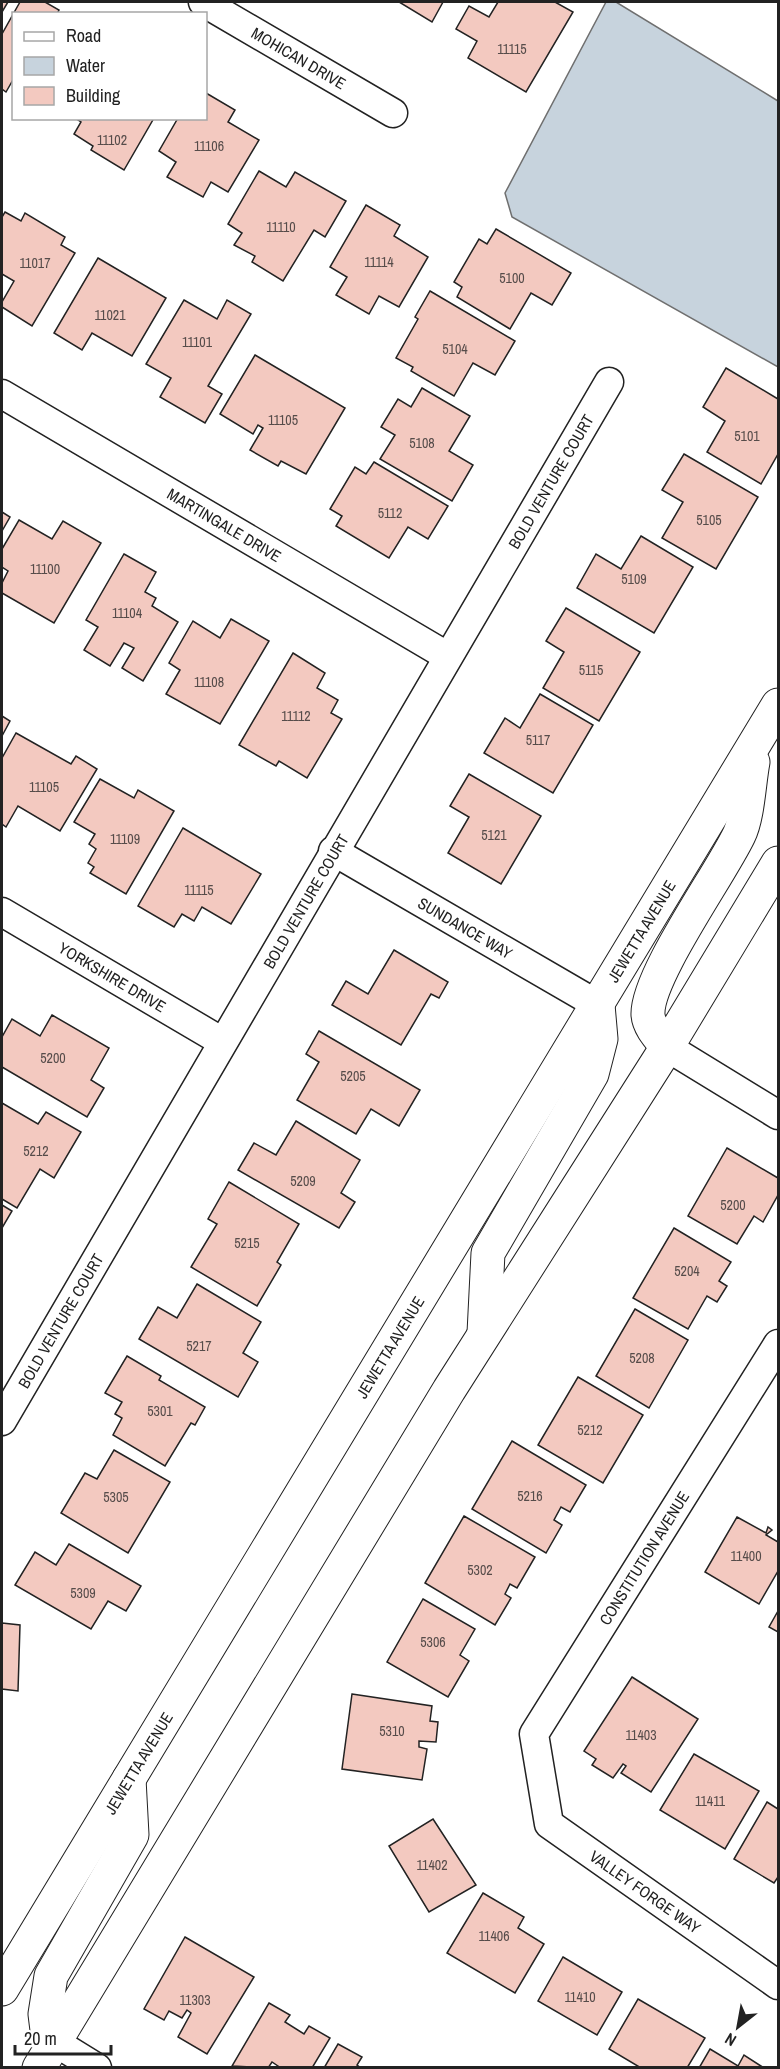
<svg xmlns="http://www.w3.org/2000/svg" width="780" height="2069" viewBox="0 0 780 2069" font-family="'Archivo Narrow',sans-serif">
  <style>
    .water { fill: #c7d3dd; stroke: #6f6f6f; stroke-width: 1.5 }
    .building { fill: #f3c9c0; stroke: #222; stroke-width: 1.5 }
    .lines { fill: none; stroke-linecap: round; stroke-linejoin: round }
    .minor-casing { stroke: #222; stroke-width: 31 }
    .tertiary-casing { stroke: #222; stroke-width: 35 }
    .minor { stroke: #fff; stroke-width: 28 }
    .tertiary { stroke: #fff; stroke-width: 33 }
    .labels { text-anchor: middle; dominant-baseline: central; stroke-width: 4.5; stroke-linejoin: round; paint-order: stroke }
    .number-label { font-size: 14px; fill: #564c4a }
    .street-label { font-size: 16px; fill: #222; stroke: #fff }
  </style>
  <rect width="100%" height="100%" fill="#fff"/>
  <polygon class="water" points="606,2 616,2 778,101 778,367 512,217 505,193"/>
  <g class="building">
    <polygon points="2,2 8,2 2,12"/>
    <polygon points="20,2 45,2 59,10 57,14 14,14 14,78 6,92 2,89 2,34"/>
    <polygon points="399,2 443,2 432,22"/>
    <polygon points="498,2 555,2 573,12 526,92 468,58 477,41 456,29 469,6 489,17"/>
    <polygon points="206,93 235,110 228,122 259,140 228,192 211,182 203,197 167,177 176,162 159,151 178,118 206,118"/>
    <polygon points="75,118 154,118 124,170 91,150 93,146 74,134 81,122"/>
    <polygon points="259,171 286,187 295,172 346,201 325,237 314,230 283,281 252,262 255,256 234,245 242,233 228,224"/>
    <polygon points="366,205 400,225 394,236 428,257 399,307 379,296 369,314 336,295 347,277 330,267"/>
    <polygon points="5,212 21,221 25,213 65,237 61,245 75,253 32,326 2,307 2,302 14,281 2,274 2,217"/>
    <polygon points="496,229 571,273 552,305 531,293 510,329 457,297 462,287 454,282 479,239 487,244"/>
    <polygon points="98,258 166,298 132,356 92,333 82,350 54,333"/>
    <polygon points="430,291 515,341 495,375 473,363 454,396 411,371 413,367 396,358 418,319 415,317"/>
    <polygon points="184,300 217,319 227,300 251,314 208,386 222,394 205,423 160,397 171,378 146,364"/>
    <polygon points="255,355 345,408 306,474 281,461 278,466 250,450 263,428 258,425 253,434 220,414"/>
    <polygon points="726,368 778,399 778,454 761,484 707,452 725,421 703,407"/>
    <polygon points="422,388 470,416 449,451 473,465 452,501 380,459 395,435 381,427 398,399 411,407"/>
    <polygon points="684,454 758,497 716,569 662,538 683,502 662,490"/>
    <polygon points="374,462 448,506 428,539 408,527 389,558 336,526 342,516 330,509 355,467 366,474"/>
    <polygon points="2,512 10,517 2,531"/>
    <polygon points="19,520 52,539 63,521 101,543 54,623 2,593 2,583 8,571 2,567 2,549"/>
    <polygon points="641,536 693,567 654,633 577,588 596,554 621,569"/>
    <polygon points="124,554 156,572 145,592 156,598 152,606 178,622 143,681 122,668 134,648 124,643 110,666 84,650 98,627 86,620"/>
    <polygon points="566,608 640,652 599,721 543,688 564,652 546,641"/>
    <polygon points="231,619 269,641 220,724 166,694 180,670 169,663 193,621 220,638"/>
    <polygon points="293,653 325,673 317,688 338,700 331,713 342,719 307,778 279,761 276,766 239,745"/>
    <polygon points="540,694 593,725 553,793 484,753 505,718 520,728"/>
    <polygon points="2,716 10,721 2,736"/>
    <polygon points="16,733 71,764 76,756 97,769 60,831 18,806 6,827 2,824 2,758"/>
    <polygon points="469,774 541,816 501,884 448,853 469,817 450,806"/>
    <polygon points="100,779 134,798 138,790 174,811 126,894 90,873 94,867 88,863 96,849 89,844 95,834 74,822"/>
    <polygon points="183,828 261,874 231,924 202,907 194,921 182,914 174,927 138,906"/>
    <polygon points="394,950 448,982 439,998 431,994 401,1045 332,1005 346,981 368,994"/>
    <polygon points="52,1015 109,1048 91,1080 104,1088 87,1117 2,1067 2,1037 12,1019 40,1036"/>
    <polygon points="319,1031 420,1090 399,1126 371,1109 356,1134 297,1100 319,1062 306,1054"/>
    <polygon points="2,1103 38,1124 46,1112 81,1132 54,1178 40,1169 17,1208 2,1199"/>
    <polygon points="296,1121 360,1160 341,1193 355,1202 339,1228 238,1170 254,1143 276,1155"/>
    <polygon points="727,1148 778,1178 778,1195 763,1222 754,1216 737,1244 688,1216"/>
    <polygon points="229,1182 299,1224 277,1262 281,1265 257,1306 191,1267 217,1224 208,1219"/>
    <polygon points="2,1205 12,1211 2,1228"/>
    <polygon points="674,1228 731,1262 719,1281 727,1286 717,1302 707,1296 688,1329 633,1298"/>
    <polygon points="197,1284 261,1322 243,1353 258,1362 238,1397 139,1339 158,1307 177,1318"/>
    <polygon points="635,1309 688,1340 649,1408 596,1376"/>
    <polygon points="127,1356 161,1376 159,1380 205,1407 195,1425 191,1423 165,1466 113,1435 122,1418 115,1414 122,1402 105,1393"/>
    <polygon points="578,1377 643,1415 603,1483 538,1445"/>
    <polygon points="512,1441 586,1485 570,1512 561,1507 554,1520 562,1525 546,1553 472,1509"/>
    <polygon points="114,1450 170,1482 128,1553 61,1513 85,1473 97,1479"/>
    <polygon points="464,1516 535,1557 517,1588 510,1584 505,1594 511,1598 495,1625 425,1583"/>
    <polygon points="737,1517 766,1533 768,1527 772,1530 766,1535 778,1542 778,1571 759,1604 705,1572"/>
    <polygon points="69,1544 141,1586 126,1611 108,1601 91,1629 15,1585 35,1552 56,1565"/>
    <polygon points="423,1599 475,1629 460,1655 469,1661 448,1697 387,1662"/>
    <polygon points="778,1611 778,1632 769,1627"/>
    <polygon points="2,1623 20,1625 18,1691 2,1689"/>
    <polygon points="632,1677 698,1719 651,1792 621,1773 626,1766 623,1764 613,1778 592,1765 596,1759 584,1751"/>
    <polygon points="352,1694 432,1706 430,1721 438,1722 436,1742 419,1741 419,1747 427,1749 422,1780 342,1769"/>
    <polygon points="694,1754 759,1791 725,1849 660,1810"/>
    <polygon points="767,1802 778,1809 778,1877 774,1883 734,1859"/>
    <polygon points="433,1819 476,1885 429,1912 389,1846"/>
    <polygon points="483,1893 524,1917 518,1928 544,1944 515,1993 447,1953"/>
    <polygon points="185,1937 254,1977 207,2054 178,2037 191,2013 187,2010 182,2018 169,2011 164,2020 144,2009"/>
    <polygon points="563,1957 622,1992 597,2035 538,2001"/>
    <polygon points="638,1999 705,2038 687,2068 641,2068 609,2049"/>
    <polygon points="269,2003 290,2015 285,2022 304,2034 309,2026 330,2038 312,2068 281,2068 272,2062 268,2068 232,2066"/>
    <polygon points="338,2044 362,2057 357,2065 361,2068 324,2068"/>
    <polygon points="710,2049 738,2066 744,2055 764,2068 699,2068"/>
  </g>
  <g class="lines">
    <defs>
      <g id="minor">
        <path id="s1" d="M 203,2 L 393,113"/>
        <path id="s2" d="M 2,394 L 447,656"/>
        <path id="s3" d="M 333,851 L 598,1005"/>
        <path id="s4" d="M 2,912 L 221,1041"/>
        <polyline points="667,1047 778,1115"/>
        <path id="s5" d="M 778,1344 L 534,1734 L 549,1824 L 778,1985"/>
        <path id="s6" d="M 2,1421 L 609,382"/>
        <polyline points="55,2042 97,2068"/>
      </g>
      <g id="tertiary">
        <path d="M 667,1047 C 660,1038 649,1027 648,1015 C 646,977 720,875 739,835 C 748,817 749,783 753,762"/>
        <polyline points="484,1333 488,1253 592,1074 601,1039 598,1005"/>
        <path id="s7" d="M 2,1989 L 778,705"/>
        <polyline points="55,2042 47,2030 45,2014 51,1976 132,1835 129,1779"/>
        <polyline points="39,2068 449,1390 667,1047 778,863"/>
      </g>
    </defs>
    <use href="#minor" class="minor-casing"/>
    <use href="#tertiary" class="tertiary-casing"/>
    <use href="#minor" class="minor"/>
    <use href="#tertiary" class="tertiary"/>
  </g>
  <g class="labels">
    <g class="number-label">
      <text x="512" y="49">11115</text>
      <text x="112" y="140">11102</text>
      <text x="209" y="146">11106</text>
      <text x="281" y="227">11110</text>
      <text x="379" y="262">11114</text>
      <text x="35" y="263">11017</text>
      <text x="512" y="278">5100</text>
      <text x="110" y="315">11021</text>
      <text x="197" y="342">11101</text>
      <text x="455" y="349">5104</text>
      <text x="283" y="420">11105</text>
      <text x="747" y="436">5101</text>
      <text x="422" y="443">5108</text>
      <text x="390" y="513">5112</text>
      <text x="709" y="520">5105</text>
      <text x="45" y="569">11100</text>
      <text x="634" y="579">5109</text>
      <text x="127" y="613">11104</text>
      <text x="591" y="670">5115</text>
      <text x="209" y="682">11108</text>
      <text x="296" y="716">11112</text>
      <text x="538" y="740">5117</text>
      <text x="44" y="787">11105</text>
      <text x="494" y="835">5121</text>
      <text x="125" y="839">11109</text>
      <text x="199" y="890">11115</text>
      <text x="53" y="1058">5200</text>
      <text x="353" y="1076">5205</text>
      <text x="36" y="1151">5212</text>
      <text x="303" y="1181">5209</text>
      <text x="733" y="1205">5200</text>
      <text x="247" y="1243">5215</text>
      <text x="687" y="1271">5204</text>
      <text x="199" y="1346">5217</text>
      <text x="642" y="1358">5208</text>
      <text x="160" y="1411">5301</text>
      <text x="590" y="1430">5212</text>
      <text x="530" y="1496">5216</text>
      <text x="116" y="1497">5305</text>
      <text x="746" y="1556">11400</text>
      <text x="480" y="1570">5302</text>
      <text x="83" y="1593">5309</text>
      <text x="433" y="1642">5306</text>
      <text x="392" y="1731">5310</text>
      <text x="641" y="1735">11403</text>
      <text x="710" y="1801">11411</text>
      <text x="432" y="1865">11402</text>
      <text x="494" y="1936">11406</text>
      <text x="580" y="1997">11410</text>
      <text x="195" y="2000">11303</text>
    </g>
    <g class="street-label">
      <text stroke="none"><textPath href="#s1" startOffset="111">MOHICAN DRIVE</textPath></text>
      <text stroke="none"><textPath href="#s6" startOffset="1088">BOLD VENTURE COURT</textPath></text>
      <text stroke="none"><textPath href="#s2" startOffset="258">MARTINGALE DRIVE</textPath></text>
      <text stroke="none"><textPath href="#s6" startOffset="602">BOLD VENTURE COURT</textPath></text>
      <text stroke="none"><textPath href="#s3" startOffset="153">SUNDANCE WAY</textPath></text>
      <text stroke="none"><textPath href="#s7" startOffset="1236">JEWETTA AVENUE</textPath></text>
      <text stroke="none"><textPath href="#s4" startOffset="128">YORKSHIRE DRIVE</textPath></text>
      <text stroke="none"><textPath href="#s6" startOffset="116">BOLD VENTURE COURT</textPath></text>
      <text stroke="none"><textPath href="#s7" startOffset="750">JEWETTA AVENUE</textPath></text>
      <text transform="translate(644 1558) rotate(-58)">CONSTITUTION AVENUE</text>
      <text stroke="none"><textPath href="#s7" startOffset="264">JEWETTA AVENUE</textPath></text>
      <text stroke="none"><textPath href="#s5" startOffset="669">VALLEY FORGE WAY</textPath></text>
    </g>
  </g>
  <rect width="780" height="2069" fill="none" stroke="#222222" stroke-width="6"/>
  <rect x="12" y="12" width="195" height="108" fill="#ffffff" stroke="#a7a7a7" stroke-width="1.5"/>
  <rect x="24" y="32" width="30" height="9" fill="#ffffff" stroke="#a7a7a7" stroke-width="1.5"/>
  <text x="66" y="42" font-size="18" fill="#222222">Road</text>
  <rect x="24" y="57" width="30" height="18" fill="#c7d3dd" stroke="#a7a7a7" stroke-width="1.5"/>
  <text x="66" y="72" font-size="18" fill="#222222">Water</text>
  <rect x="24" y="87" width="30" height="18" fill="#f3c9c0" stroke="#a7a7a7" stroke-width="1.5"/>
  <text x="66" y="102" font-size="18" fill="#222222">Building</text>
  <g transform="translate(738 2027) rotate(211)" stroke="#ffffff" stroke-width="4.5" paint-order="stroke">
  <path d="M0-4.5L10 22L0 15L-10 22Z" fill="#222222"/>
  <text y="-9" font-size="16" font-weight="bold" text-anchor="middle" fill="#222222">N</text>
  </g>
  <path d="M15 2045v9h96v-9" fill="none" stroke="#222222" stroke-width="3"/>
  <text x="24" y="2045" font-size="18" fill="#222222" stroke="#ffffff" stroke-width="4.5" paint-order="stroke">20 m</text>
</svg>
